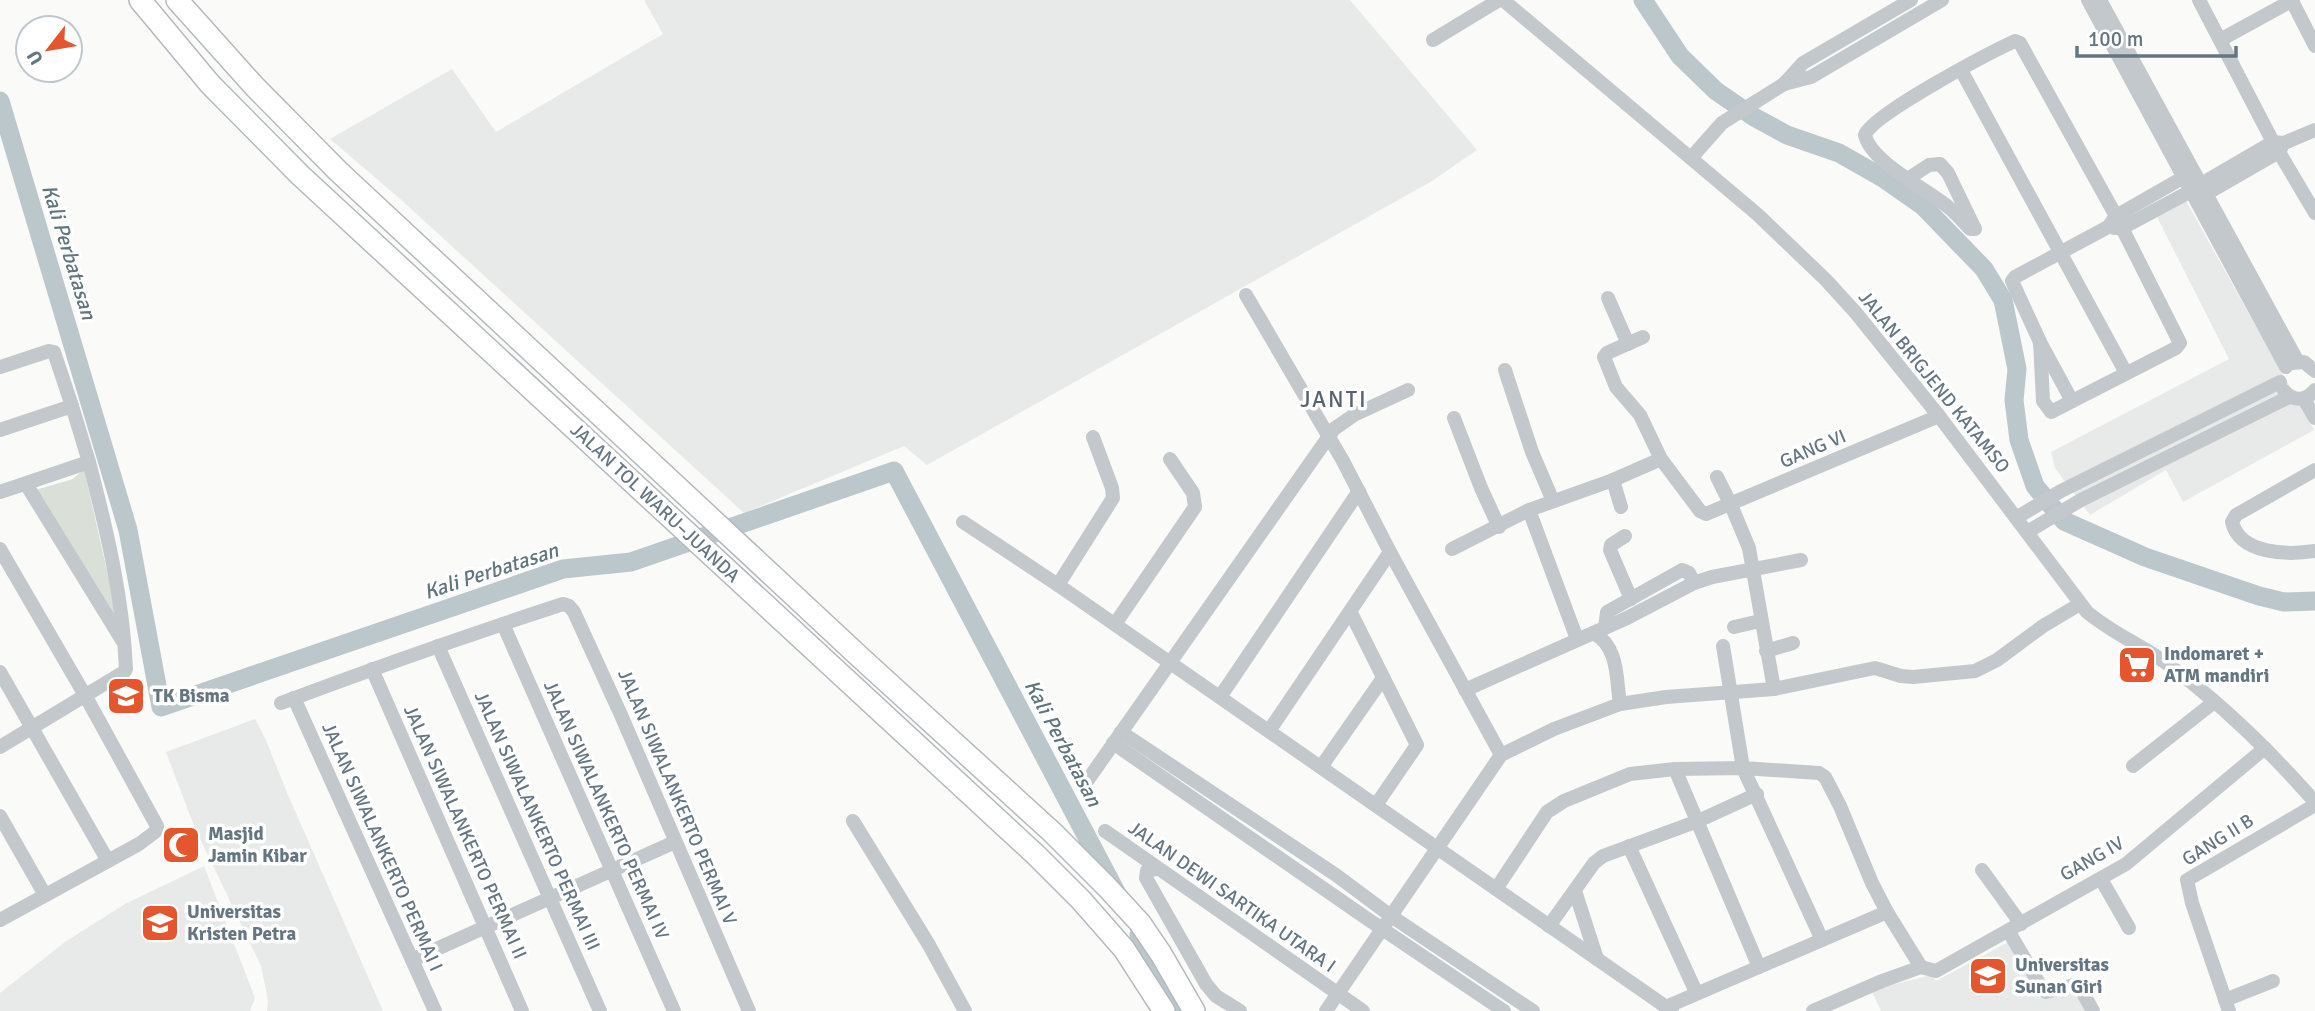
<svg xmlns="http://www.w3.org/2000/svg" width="2315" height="1011" viewBox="0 0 2315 1011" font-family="Signika,sans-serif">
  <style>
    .built { fill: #e8e9e9 }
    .green { fill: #dadfd7 }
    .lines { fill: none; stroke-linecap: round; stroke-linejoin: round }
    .river { stroke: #bbc7cb; stroke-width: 19 }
    .highway-casing { stroke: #b4b9bd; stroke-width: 24 }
    .minor { stroke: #c3c8cc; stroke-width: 14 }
    .highway { stroke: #fff; stroke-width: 21 }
    .labels { text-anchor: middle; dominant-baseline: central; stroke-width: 7; stroke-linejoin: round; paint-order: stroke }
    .street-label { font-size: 19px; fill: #657683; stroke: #fff }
    .poi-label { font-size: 19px; font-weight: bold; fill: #657683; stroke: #fff; text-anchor: start }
    .water-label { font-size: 21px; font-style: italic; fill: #60757c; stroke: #fff }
    .quarter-label { font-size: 23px; letter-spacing: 2px; fill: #57646e; stroke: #fff }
  </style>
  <rect width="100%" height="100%" fill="#fafaf8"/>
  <g class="built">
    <polygon points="644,0 1350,0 1477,150 1432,181 927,465 904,446 744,513 398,197 330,139 452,69 496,132 663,34"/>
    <polygon points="2186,201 2314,430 2183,502 2166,470 2090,515 2055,468 2051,452 2229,359 2157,217"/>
    <polygon points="255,719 265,738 288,795 383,1011 267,1011 268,1000 261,966 194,826 166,752"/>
    <polygon points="204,866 255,998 250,1011 0,1011 0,993 65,942 125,904"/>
    <polygon points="2010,941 2043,997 2077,986 2087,1011 1881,1011 1871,990 1931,975 1936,981"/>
  </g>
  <polygon class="green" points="84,469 119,624 32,491 73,479"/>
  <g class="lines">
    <g class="river">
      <polyline points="1643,0 1680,56 1716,91 1754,117 1787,135 1839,153 1883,178 1923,206 1984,269 2003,300 2017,369 2014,400 2019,440 2035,486 2064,521 2145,557 2259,596 2284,602 2315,601"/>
      <polyline points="0,101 128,530 161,707 563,569 631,562 894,471 1116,892"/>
      <polyline points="1139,935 1179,1011"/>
    </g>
    <defs>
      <g id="highway">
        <polyline points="140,0 210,84 300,175 1036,855 1081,900 1124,949 1164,1011"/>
        <polyline points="177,0 255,87 338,171 862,659 1052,832 1107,887 1140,923 1161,954 1194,1011"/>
      </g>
    </defs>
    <use href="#highway" class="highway-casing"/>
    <g class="minor">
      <path d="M 1503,0 L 1757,214 L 1826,280 L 1856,313 L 1939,416 L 2087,612 C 2112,633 2143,646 2169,665 C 2223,705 2271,752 2315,802"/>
      <polyline points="2088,0 2286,367"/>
      <polyline points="2100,0 2298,362"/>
      <polyline points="2199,0 2273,142 2315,213"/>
      <polyline points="2292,1 2315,46"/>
      <polyline points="1433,40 1499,0"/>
      <polyline points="2220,40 2293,0"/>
      <polyline points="1961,70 2126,373"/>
      <polyline points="1784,84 1811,77 1942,0"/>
      <polyline points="1691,158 1722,123 1784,84 1803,63 1911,0"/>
      <path d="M 1909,178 L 1929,165 L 1940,164 L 1948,173 L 1975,229 L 1970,229 C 1963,221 1956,213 1947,206 C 1925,188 1871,162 1865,135 C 1873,114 1989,53 2015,41 L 2020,43 L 2116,216 L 2180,343 L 2176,348 L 2051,412 L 2043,401 L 2040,342"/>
      <polyline points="2201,184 2273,142 2284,143 2315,130"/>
      <polyline points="2206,194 2279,152 2283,144"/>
      <polyline points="2114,228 2122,228 2191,191"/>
      <polyline points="1246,295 1343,461 1390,552 1501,755"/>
      <polyline points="1608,298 1628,344"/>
      <polyline points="1643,337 1607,353 1604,357 1616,387 1640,415 1661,459 1700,511 1706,514 1939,416"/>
      <polyline points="2292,363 2304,362 2315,371"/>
      <polyline points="0,367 49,351 54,352 72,406 0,430"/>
      <polyline points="1505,370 1532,452 1553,501"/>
      <path d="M 2284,391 C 2294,402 2306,401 2315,390"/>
      <polyline points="2304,399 2315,418"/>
      <polyline points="2072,401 2040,342 2012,281 2015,277 2108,227 2116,216 2184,177"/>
      <polyline points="1454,418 1481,488 1499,527"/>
      <path d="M 2315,470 L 2236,515 L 2232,522 C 2240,555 2289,555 2315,551"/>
      <polyline points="1717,477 1731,505 1749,548 1774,689"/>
      <polyline points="1613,480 1621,507"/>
      <polyline points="26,484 122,640"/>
      <polyline points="0,492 89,462 72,406"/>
      <polyline points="1529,510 1577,639"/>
      <polyline points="2016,518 2061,491 2280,382"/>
      <polyline points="963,522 1058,585 1672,1011"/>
      <polyline points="2027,532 2081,500 2289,397"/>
      <polyline points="1625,536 1611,545 1610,550 1631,599"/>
      <polyline points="0,549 86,697 157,826 155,832 139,844 0,920"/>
      <polyline points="1452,549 1529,510 1613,480 1661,459"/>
      <polyline points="1058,585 1113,498 1112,488 1093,437"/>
      <polyline points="1351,613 1417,745 1376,805"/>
      <polyline points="503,624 674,1011"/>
      <polyline points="1115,624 1195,507 1193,493 1170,459"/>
      <polyline points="1734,627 1760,621"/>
      <polyline points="1605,628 1607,612 1682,570 1689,573 1694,583"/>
      <path d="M 1593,633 C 1619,646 1616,678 1620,704"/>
      <polyline points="438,646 600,1011"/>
      <polyline points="1723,646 1743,768 1822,940"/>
      <polyline points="1766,651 1793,643"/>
      <polyline points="372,669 522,1011"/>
      <polyline points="0,672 108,861"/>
      <polyline points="1465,690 1627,618 1694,583 1712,577 1801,560"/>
      <polyline points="1220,697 1359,491"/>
      <polyline points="294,698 435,1011"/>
      <path d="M 281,703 C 374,668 468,635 563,604 L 569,606 L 574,612 L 621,715 L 749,1011"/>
      <polyline points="1269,731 1390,552"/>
      <polyline points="1121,732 1336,875 1391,916 1533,1011"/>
      <polyline points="1113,743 1369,920 1504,1011"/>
      <path d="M 0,747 L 124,672 L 126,669 C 123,598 107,531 89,462"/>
      <polyline points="2133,766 2214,702"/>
      <polyline points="1321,767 1383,678"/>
      <polyline points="1675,769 1759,967"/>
      <polyline points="1085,784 1334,429 1354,415 1408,390"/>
      <polyline points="0,816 45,895"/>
      <polyline points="853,821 929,945 965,1011"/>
      <polyline points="1105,831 1363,1011"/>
      <polyline points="1629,846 1696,992"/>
      <polyline points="1157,869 1147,871 1146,878 1206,984 1216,996 1240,1011"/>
      <polyline points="1982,870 2021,924"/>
      <polyline points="2101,879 2129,928"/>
      <polyline points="1496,889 1547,812 1564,801 1630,774 1675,769 1743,768 1819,773 1825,777 1840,806 1872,883 1887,912 1921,967"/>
      <polyline points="1575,891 1597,959"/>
      <polyline points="1549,926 1594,863 1603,856 1698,821 1757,794"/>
      <polyline points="2009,932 2043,990 2046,992 2078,984 2093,1011"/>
      <polyline points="412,960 675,842"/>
      <polyline points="1921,967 1936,971 2126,864 2265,748"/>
      <polyline points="2225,1000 2273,981"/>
      <polyline points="1666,1007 1887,912"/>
      <polyline points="1326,1011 1501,755 1554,729 1620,704 1666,697 1774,689 1875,668 1901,676 1913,677 1975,671 1997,660 2043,626 2080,604"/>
      <polyline points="1813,1011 1882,981 1921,967"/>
      <polyline points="2229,1011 2192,903 2187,880 2315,805"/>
    </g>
    <use href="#highway" class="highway"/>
  </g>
  <defs>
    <symbol id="supermarket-square" viewBox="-11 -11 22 22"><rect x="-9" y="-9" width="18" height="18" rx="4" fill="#e4572e" stroke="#fff"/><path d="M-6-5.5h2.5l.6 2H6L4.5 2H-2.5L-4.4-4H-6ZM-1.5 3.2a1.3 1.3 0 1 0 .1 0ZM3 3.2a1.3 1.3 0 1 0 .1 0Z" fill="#fff"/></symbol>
    <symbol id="school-square" viewBox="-11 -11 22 22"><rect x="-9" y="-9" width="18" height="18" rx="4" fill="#e4572e" stroke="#fff"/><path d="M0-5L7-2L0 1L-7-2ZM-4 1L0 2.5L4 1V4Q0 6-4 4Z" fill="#fff"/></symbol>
    <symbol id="mosque-square" viewBox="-11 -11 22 22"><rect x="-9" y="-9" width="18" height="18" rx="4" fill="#e4572e" stroke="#fff"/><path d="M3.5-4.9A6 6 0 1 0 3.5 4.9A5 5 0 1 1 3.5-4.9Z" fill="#fff"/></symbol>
    <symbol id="university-square" viewBox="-11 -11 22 22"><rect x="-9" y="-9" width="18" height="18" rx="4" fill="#e4572e" stroke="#fff"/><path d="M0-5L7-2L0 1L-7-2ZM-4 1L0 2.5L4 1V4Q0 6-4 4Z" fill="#fff"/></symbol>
  </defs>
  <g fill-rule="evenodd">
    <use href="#supermarket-square" x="2115" y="643" width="44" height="44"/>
    <use href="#school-square" x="104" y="674" width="44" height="44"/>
    <use href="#mosque-square" x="159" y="823" width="44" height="44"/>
    <use href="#university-square" x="138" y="901" width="44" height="44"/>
    <use href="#university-square" x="1966" y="954" width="44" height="44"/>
  </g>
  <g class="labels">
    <g class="street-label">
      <text transform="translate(1934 382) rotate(51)">JALAN BRIGJEND KATAMSO</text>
      <text transform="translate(1813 449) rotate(-23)">GANG VI</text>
      <text transform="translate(655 503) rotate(43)">JALAN TOL WARU–JUANDA</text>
      <text transform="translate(677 797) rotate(67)">JALAN SIWALANKERTO PERMAI V</text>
      <text transform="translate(606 810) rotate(66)">JALAN SIWALANKERTO PERMAI IV</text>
      <text transform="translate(537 821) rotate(66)">JALAN SIWALANKERTO PERMAI III</text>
      <text transform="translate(465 832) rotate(66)">JALAN SIWALANKERTO PERMAI II</text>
      <text transform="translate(2218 840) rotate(-32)">GANG II B</text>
      <text transform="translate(382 847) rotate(66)">JALAN SIWALANKERTO PERMAI I</text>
      <text transform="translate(2092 859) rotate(-30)">GANG IV</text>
      <text transform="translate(1232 897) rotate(35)">JALAN DEWI SARTIKA UTARA I</text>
    </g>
    <g class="poi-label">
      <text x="2164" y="654">Indomaret +<tspan x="2164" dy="22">ATM mandiri</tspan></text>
      <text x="153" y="696">TK Bisma</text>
      <text x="208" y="834">Masjid<tspan x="208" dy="22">Jamin Kibar</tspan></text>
      <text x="187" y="912">Universitas<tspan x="187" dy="22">Kristen Petra</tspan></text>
      <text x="2015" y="965">Universitas<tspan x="2015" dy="22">Sunan Giri</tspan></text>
    </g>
    <g class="water-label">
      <text transform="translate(69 252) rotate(73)">Kali Perbatasan</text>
      <text transform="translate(491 571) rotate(-18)">Kali Perbatasan</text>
      <text transform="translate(1063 743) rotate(62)">Kali Perbatasan</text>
    </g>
    <g class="quarter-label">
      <text x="1334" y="399">JANTI</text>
    </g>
  </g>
  <g transform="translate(49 49) rotate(239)"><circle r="33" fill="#ffffff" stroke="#c1c8cd" stroke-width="2"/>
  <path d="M0-5L12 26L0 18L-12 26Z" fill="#e4572e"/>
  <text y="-10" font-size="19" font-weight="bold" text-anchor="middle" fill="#657683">U</text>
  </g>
  <path d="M2077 46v10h159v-10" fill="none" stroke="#657683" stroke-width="3.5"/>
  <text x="2088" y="46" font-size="21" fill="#657683" stroke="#ffffff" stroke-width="5" paint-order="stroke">100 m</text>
</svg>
